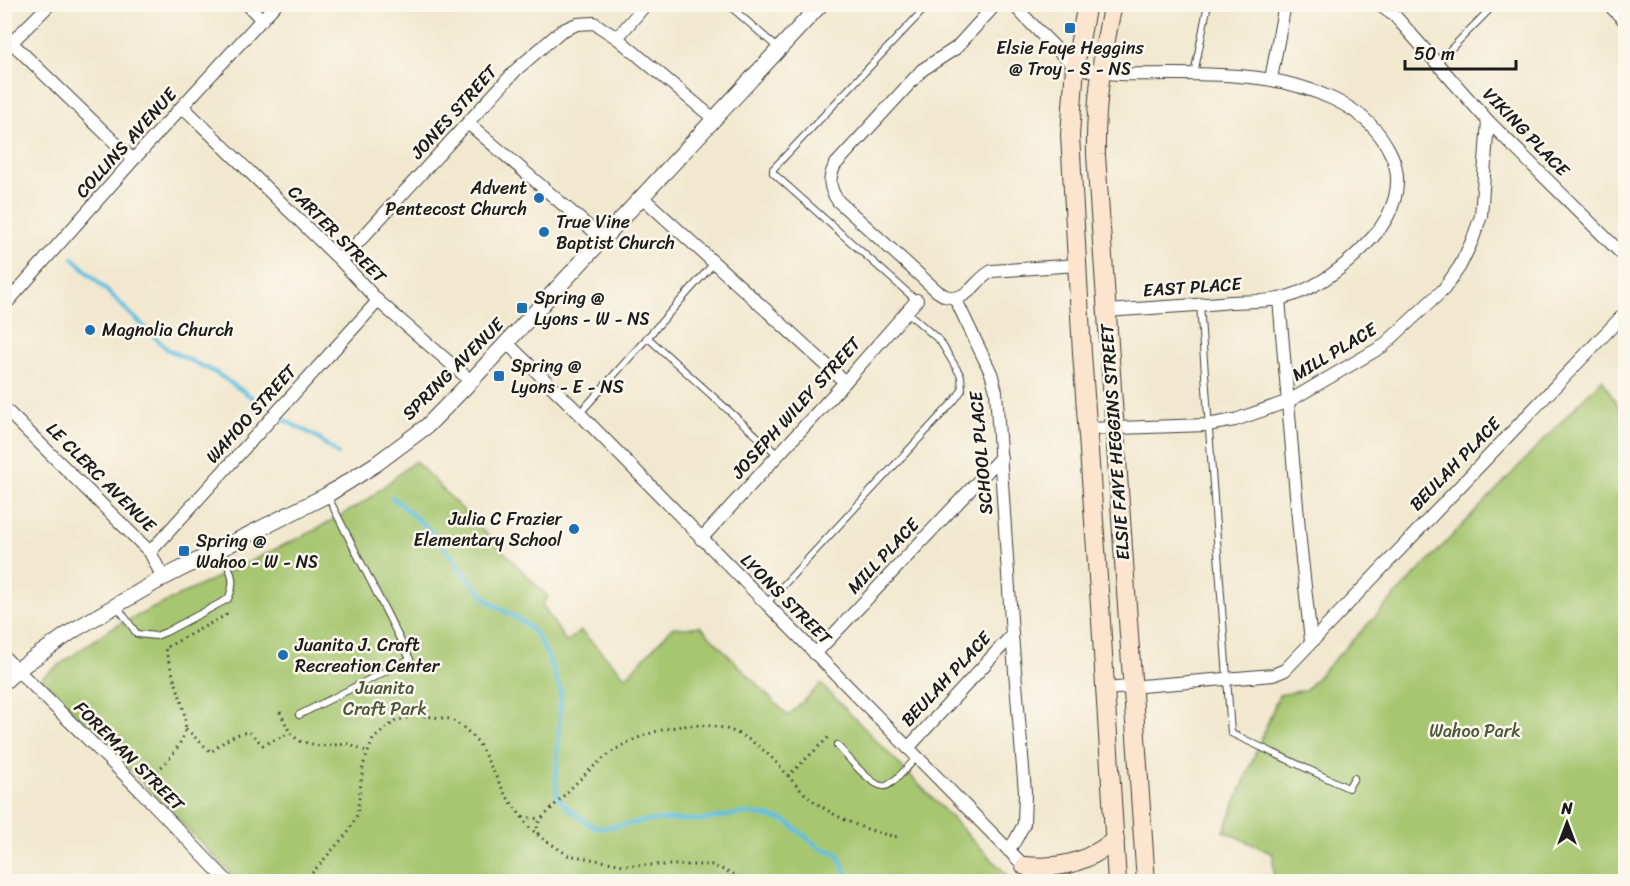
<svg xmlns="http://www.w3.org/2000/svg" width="1630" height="886" viewBox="0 0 1630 886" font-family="Sriracha,sans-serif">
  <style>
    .green { fill: #a6c66f; stroke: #617146; stroke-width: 1.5 }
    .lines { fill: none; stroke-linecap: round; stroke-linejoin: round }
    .stream { stroke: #62c0e0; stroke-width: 4.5 }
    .service-casing { stroke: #3c3b37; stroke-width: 8 }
    .minor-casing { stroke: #3c3b37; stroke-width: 14 }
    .tertiary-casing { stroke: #3c3b37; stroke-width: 17 }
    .secondary-casing { stroke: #3c3b37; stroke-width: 20 }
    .path { stroke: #3c3b37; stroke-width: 3; stroke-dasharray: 1.5 4.5; stroke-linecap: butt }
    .service { stroke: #fff; stroke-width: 6 }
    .minor { stroke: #fff; stroke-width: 12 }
    .tertiary { stroke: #fff; stroke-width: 15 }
    .secondary { stroke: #fbe5cf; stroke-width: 18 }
    .poi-dot { fill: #1f6fb2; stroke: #fbf7ec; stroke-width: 2 }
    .labels { text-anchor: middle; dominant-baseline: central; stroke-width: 5; stroke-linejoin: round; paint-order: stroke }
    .poi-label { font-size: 18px; fill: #1c1c1c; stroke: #fbf7ec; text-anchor: start }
    .street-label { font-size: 18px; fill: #1c1c1c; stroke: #fbf7ec }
    .park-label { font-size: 18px; fill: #4c5839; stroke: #fbf7ec }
  </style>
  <rect width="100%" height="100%" fill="#fbf7ec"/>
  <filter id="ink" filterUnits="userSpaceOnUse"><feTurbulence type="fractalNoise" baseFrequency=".0167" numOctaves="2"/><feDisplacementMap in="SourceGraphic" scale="12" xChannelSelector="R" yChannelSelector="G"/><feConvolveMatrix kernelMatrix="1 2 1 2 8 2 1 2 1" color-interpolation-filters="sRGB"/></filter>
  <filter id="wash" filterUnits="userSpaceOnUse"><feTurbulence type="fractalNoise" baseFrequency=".008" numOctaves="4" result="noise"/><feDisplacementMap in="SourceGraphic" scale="24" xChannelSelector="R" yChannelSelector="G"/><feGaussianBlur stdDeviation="1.35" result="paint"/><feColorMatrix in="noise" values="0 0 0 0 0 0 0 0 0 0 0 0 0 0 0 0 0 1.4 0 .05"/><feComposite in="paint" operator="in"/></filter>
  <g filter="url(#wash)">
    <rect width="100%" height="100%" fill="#f2e8cf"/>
    <g class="green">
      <polygon points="1602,379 1626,419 1625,874 1619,882 1274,881 1273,854 1224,831 1279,695 1305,690"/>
      <polygon points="415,461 548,597 542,604 566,642 581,631 626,677 673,627 686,628 700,626 788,716 821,684 1013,881 238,881 41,678 110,629 315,530 366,501"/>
    </g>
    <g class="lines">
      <g class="stream">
        <polyline points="73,258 167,349 216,373 265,406"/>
        <polyline points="284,420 315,436 338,454"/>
        <path d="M 392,497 L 433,533 L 472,583 L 490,602 L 523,622 L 536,634 L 547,655 L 561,692 L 556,783 L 557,796 L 569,809 L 590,825 L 602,828 L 655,820 L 702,820 L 745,813 L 766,816 L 786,821 L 821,849 L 836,852 C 842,861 846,875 853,882"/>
      </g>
    </g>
  </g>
  <g filter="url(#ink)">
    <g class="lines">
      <defs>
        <g id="service">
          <polyline points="732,8 779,49"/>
          <polyline points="1437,63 1495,4"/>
          <polyline points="1194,74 1208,4"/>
          <polyline points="916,300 773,173 773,169 929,4"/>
          <polyline points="1200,305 1231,733 1348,788 1354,778"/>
          <polyline points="647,337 778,455"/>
          <polyline points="580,413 714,263"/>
          <polyline points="766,604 954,401 962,390 961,376 940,341 907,312"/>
          <path d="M 117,606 L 137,634 L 156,636 L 166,632 L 228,599 C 238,579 229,568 220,550"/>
          <polyline points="299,715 410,659 327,495"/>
          <path d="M 837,745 C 846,755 874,790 886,786 C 895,783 910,764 917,757"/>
        </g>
        <g id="minor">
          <polyline points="247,4 262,20"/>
          <path d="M 996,4 L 956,48 L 922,70 L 835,165 C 828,179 829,188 838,201 L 937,291 L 945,296 L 955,298 L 991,373 L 996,391 L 1012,635 L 1025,792 L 1024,824 L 1015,841 L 1008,850"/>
          <path d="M 1013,4 C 1023,15 1069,64 1078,67 C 1109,77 1141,74 1173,74 C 1228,74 1282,75 1333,99 C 1359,111 1379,128 1391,154 C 1405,183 1393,215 1373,237 C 1348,265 1317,290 1279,299 C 1264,302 1246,301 1230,302 C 1189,306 1148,308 1107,311"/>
          <polyline points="1378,4 1395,16 1488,121 1626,258"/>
          <polyline points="1608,4 1626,22"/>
          <polyline points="617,38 646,4"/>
          <polyline points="12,43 133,160"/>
          <polyline points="4,50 50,4"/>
          <polyline points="1271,79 1285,4"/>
          <polyline points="183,107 341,261 378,301 471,381"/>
          <polyline points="469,124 603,239"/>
          <polyline points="642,197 845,382"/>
          <polyline points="341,261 517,69 561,31 577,24 594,23 617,38 714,119"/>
          <path d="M 955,298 C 972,295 977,278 992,271 L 1077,265"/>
          <polyline points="1279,299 1300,541 1311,641"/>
          <polyline points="4,306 133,160 276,4"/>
          <polyline points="507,343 579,413 1040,882"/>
          <polyline points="4,408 150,552 163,578"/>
          <polyline points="1087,429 1207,425 1235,420 1289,401 1383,346 1444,289 1460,266 1472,241 1481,216 1488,121"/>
          <polyline points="701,539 845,382 917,300"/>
          <polyline points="150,552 378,301"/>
          <polyline points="815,654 1001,457"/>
          <polyline points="4,657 140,790 228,882"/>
          <polyline points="1105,689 1273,675 1285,670 1626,312"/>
          <polyline points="908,748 1012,635"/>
        </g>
        <polyline id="tertiary" points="4,682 17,670 74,630 163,578 327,495 376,464 427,426 471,381 821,4"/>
        <g id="secondary">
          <polyline points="1087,4 1075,66 1070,135 1082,353 1100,605 1117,882"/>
          <path d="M 1113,4 C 1102,54 1095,104 1096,155 L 1146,882"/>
          <path d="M 1025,866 C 1061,869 1086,863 1115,840"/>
        </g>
      </defs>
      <use href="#service" class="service-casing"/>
      <use href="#minor" class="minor-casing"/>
      <use href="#tertiary" class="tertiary-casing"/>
      <use href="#secondary" class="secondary-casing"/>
      <g class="path">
        <polyline points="280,712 290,733 299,741 320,746 348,744 367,752"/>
        <path d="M 186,729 L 211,752 C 222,743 234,733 249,732 L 263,745 L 290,733"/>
        <polyline points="788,776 831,735"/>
        <path d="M 149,780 C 162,766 180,750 185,730 C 189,714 169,667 165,648 L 226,615 L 224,610"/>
        <polyline points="523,817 540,819"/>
        <path d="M 538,834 L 537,825 L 541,819 C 563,797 592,764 618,748 C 648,730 689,720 723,728 C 742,733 760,746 773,759 C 784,770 793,783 804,793 C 830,816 864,831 898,837"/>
        <polyline points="304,882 349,831 357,815 363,766 373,739 395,721 417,715 450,719 463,727 478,742 505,794 529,827 539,836 568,855 624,865 712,865 751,882"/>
        <polyline points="312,882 313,873"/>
      </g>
      <use href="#service" class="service"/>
      <use href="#minor" class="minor"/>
      <use href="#tertiary" class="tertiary"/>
      <use href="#secondary" class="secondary"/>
    </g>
  </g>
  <g class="poi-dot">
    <rect x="1064" y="22" width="12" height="12" rx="3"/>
    <circle cx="539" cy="198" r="6"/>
    <circle cx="544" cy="232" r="6"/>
    <rect x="516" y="302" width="12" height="12" rx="3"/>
    <circle cx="90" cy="330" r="6"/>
    <rect x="493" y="370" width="12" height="12" rx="3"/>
    <circle cx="574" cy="529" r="6"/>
    <rect x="178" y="545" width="12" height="12" rx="3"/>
    <circle cx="283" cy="655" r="6"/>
  </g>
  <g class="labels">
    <g class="poi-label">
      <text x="1070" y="48" text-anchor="middle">Elsie Faye Heggins<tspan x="1070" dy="21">@ Troy - S - NS</tspan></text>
      <text x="527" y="188" text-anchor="end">Advent<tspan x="527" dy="21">Pentecost Church</tspan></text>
      <text x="556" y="222">True Vine<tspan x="556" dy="21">Baptist Church</tspan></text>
      <text x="534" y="298">Spring @<tspan x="534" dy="21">Lyons - W - NS</tspan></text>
      <text x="102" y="330">Magnolia Church</text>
      <text x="511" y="366">Spring @<tspan x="511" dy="21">Lyons - E - NS</tspan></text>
      <text x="562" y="519" text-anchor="end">Julia C Frazier<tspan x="562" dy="21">Elementary School</tspan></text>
      <text x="196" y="541">Spring @<tspan x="196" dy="21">Wahoo - W - NS</tspan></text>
      <text x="295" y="645">Juanita J. Craft<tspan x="295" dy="21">Recreation Center</tspan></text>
    </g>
    <g class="street-label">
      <text transform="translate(454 112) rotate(-48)">JONES STREET</text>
      <text transform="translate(1526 132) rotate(46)">VIKING PLACE</text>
      <text transform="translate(126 143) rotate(-48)">COLLINS AVENUE</text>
      <text transform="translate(337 234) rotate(45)">CARTER STREET</text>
      <text transform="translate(1192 287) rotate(-4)">EAST PLACE</text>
      <text transform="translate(1334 352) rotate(-31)">MILL PLACE</text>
      <text transform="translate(453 369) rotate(-45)">SPRING AVENUE</text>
      <text transform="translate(796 408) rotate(-48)">JOSEPH WILEY STREET</text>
      <text transform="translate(251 414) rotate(-48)">WAHOO STREET</text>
      <text transform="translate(1115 442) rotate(-94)">ELSIE FAYE HEGGINS STREET</text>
      <text transform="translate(981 453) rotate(-95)">SCHOOL PLACE</text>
      <text transform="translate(1455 464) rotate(-46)">BEULAH PLACE</text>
      <text transform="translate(101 477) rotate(45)">LE CLERC AVENUE</text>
      <text transform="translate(883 556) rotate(-47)">MILL PLACE</text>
      <text transform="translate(786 599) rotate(45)">LYONS STREET</text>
      <text transform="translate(946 679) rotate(-47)">BEULAH PLACE</text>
      <text transform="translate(129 756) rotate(45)">FOREMAN STREET</text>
    </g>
    <g class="park-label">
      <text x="385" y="688">Juanita<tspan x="385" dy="21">Craft Park</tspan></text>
      <text x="1475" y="731">Wahoo Park</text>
    </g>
  </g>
  <rect width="1630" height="886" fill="none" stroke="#fbf7ec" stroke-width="24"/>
  <g transform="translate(1567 823)" stroke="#fbf7ec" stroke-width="4.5" paint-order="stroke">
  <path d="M0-4.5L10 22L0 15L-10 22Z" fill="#1c1c1c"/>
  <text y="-9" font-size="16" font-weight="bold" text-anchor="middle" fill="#1c1c1c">N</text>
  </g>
  <path d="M1405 60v9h111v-9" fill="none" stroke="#1c1c1c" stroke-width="3"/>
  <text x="1414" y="60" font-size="18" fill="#1c1c1c" stroke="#fbf7ec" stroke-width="4.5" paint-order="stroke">50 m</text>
</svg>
